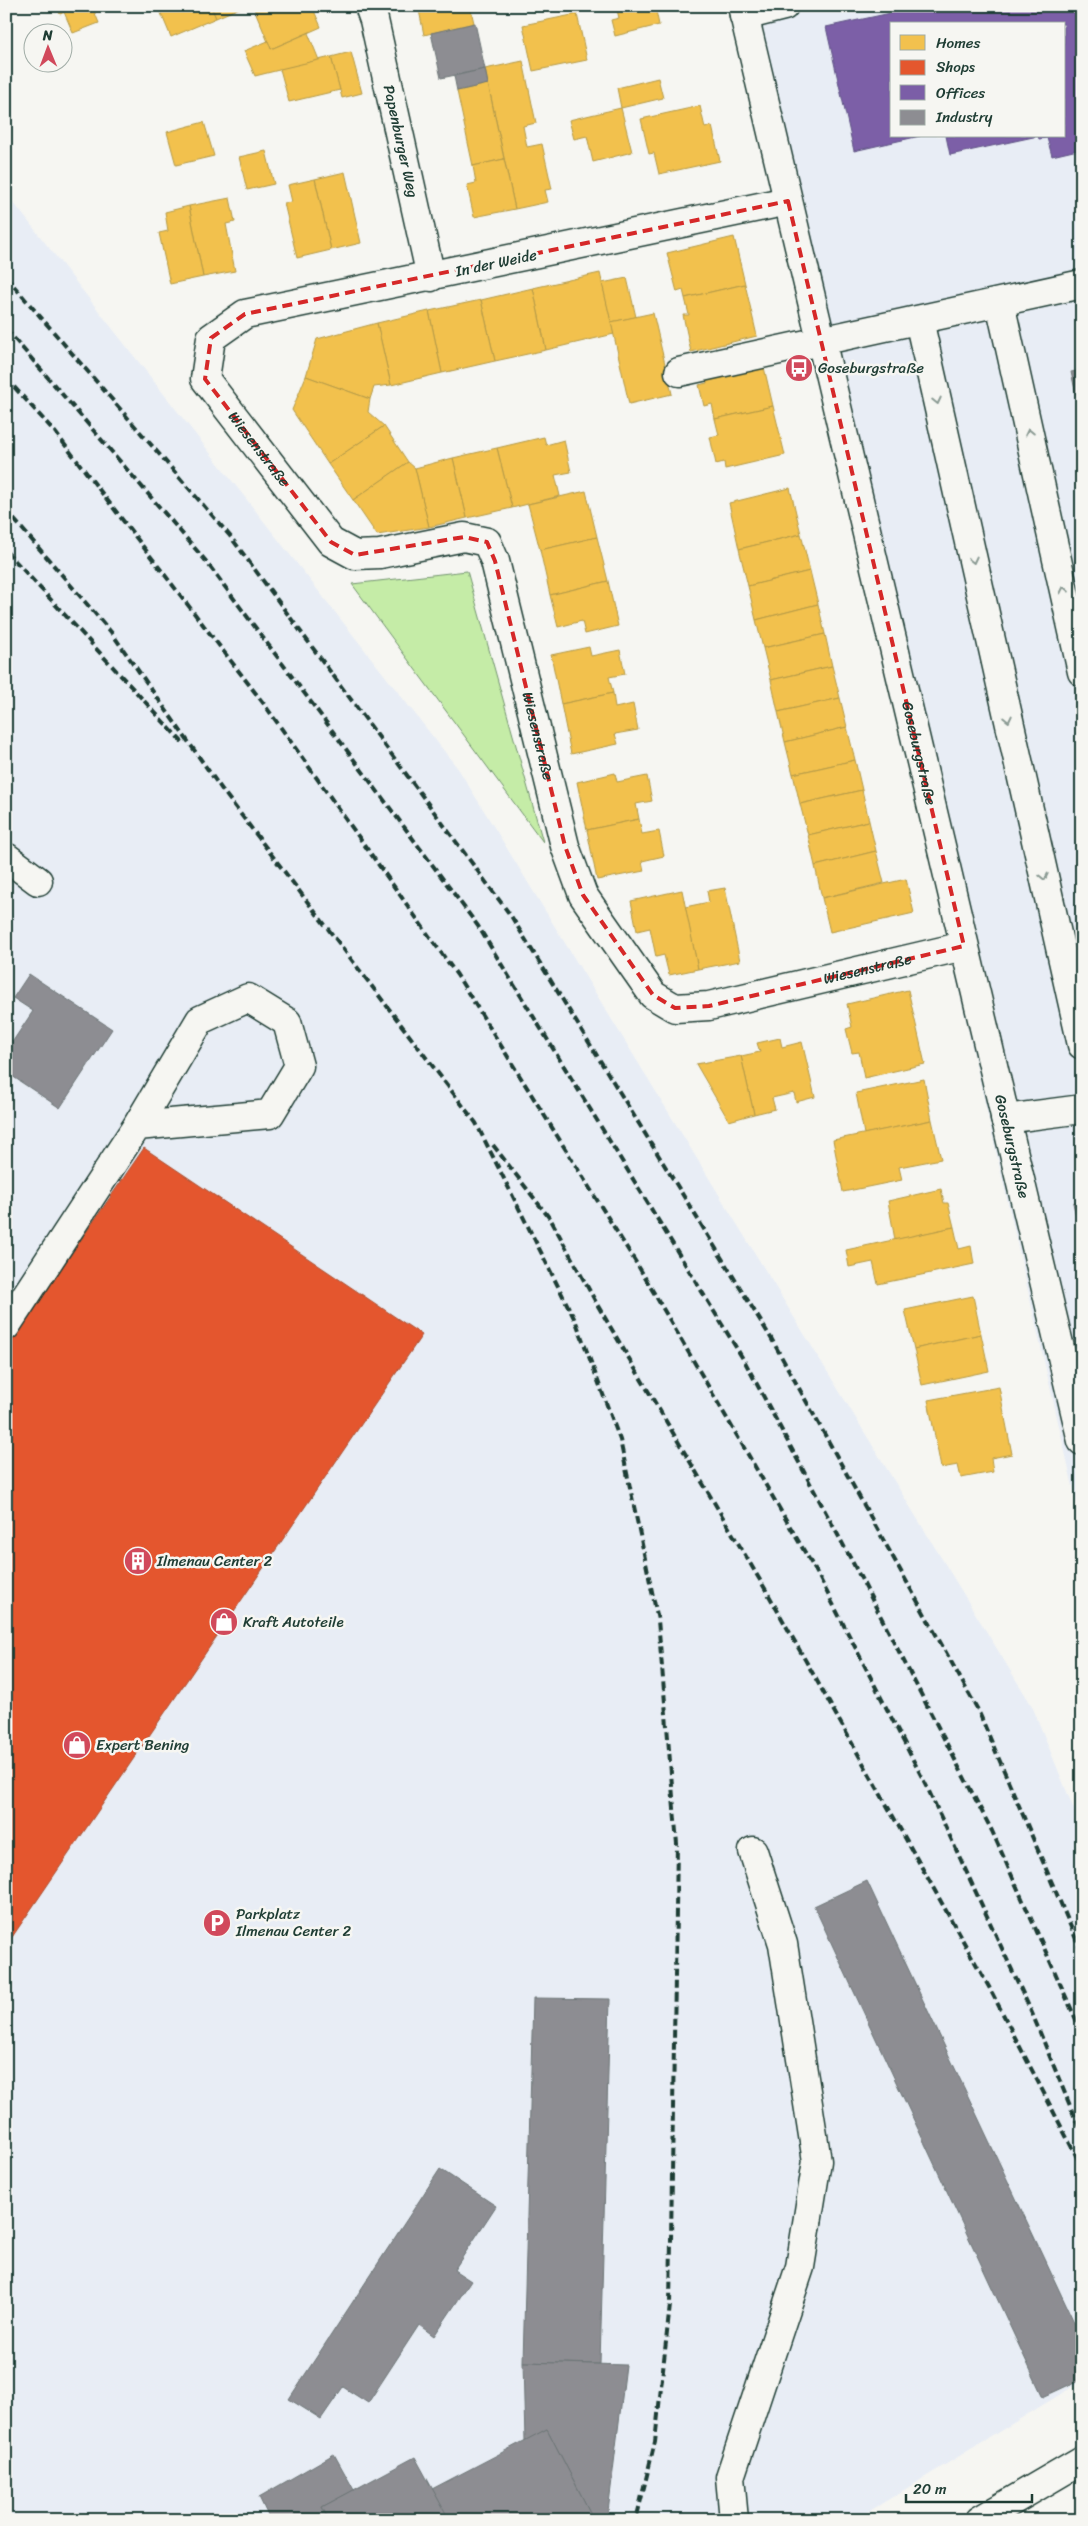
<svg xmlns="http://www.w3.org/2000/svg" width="1088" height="2526" viewBox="0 0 1088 2526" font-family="Sriracha,sans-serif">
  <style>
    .built { fill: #e8edf5; fill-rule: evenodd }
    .green { fill: #c5eca7; stroke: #72946e }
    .homes { fill: #f2c14e; stroke: #b39946 }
    .shops { fill: #e4572e; stroke: #a94f30 }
    .offices { fill: #7b5ea7; stroke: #5f5484 }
    .industry { fill: #8d8d92; stroke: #6c7576 }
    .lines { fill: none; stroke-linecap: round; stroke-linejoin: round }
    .minor-casing { stroke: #1f3d34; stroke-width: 31 }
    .minor { stroke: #f6f6f2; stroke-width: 28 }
    .rail { stroke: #1f3d34; stroke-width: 4; stroke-dasharray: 8 4; stroke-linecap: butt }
    .oneway { stroke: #8a9a93 }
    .marked { fill: none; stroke: #d62828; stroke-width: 4; stroke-dasharray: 10 6; stroke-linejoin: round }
    .labels { text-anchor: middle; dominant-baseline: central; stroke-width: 5; stroke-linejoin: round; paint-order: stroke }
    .street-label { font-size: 15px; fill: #1f3d34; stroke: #f6f6f2 }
    .poi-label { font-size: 15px; fill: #1f3d34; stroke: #f6f6f2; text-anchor: start }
  </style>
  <rect width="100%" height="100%" fill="#f6f6f2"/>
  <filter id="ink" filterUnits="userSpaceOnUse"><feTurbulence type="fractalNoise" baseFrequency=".02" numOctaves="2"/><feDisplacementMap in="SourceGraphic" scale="10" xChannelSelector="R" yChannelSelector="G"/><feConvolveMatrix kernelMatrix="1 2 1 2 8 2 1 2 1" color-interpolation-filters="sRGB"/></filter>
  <g filter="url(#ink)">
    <g class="built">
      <path d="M 733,6 L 1082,6 L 1082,1526 ZM 892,24 L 1064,24 L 1064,136 L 892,136 Z"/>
      <polygon points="6,193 459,770 1032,1706 1082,1829 1082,2381 855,2520 6,2520"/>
    </g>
    <polygon class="green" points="467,571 543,842 352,584"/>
    <g class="homes">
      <polygon points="57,6 78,6 60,14"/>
      <polygon points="78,6 92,6 99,23 73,33 64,12"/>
      <polygon points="158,6 211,6 216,18 171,37"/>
      <polygon points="211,6 244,6 216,18"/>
      <polygon points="253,6 312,6 321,27 271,49"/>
      <polygon points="440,6 470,6 474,23 424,35 419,10"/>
      <polygon points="616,6 655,6 659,25 615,36 611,20 619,18"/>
      <polygon points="577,14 587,60 533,71 523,25"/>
      <polygon points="308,33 319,60 255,76 244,51 268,41 271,49"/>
      <polygon points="351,52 362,93 342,98 331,57"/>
      <polygon points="331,57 340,90 289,102 280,69"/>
      <polygon points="523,61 536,123 523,126 527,147 542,144 552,189 545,190 548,202 515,209 485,69"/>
      <polygon points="658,78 663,98 621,108 617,88"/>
      <polygon points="488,84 504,159 473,166 457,91"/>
      <polygon points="700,106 705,128 712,126 720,161 659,174 654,153 649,154 641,119"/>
      <polygon points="621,108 632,152 593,162 587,136 574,139 569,120"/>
      <polygon points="204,122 214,156 176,165 167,132"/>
      <polygon points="266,151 274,184 247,190 239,157"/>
      <polygon points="504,159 515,209 474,217 467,185 476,183 473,166"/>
      <polygon points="345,172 361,243 331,250 315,179"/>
      <polygon points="315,179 331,250 297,258 284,203 292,202 288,185"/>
      <polygon points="230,198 235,222 226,224 235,271 203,277 189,206"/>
      <polygon points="189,206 203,277 170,284 159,233 168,231 165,212"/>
      <polygon points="734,237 745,284 685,298 683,290 677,292 667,253"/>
      <polygon points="600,273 614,334 546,350 533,288"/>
      <polygon points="627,278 636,317 611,322 602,283"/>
      <polygon points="745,284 757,336 691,352 683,315 689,315 685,298"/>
      <polygon points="533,288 546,350 495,361 481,300"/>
      <polygon points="481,300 495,361 442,373 429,311"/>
      <polygon points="429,311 442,373 391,385 377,323"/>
      <polygon points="653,313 672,394 629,404 611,322"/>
      <polygon points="377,323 391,385 374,387 370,399 306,376 317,339"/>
      <polygon points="763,363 773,406 715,419 712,404 704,406 699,385 707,383 706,376"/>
      <polygon points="306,376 370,399 368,412 384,426 328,464 292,410"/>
      <polygon points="773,406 785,455 725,469 724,462 716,464 710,437 719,435 715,419"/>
      <polygon points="384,426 408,462 353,500 328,464"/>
      <polygon points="544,437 546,445 564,440 571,472 555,475 560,496 512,508 497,448"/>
      <polygon points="497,448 512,508 467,518 453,458"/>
      <polygon points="453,458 467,518 429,527 415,468"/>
      <polygon points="408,462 415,468 429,527 377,535 353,500"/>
      <polygon points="790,488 801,534 739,549 729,503"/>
      <polygon points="586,491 597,537 540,550 528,504"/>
      <polygon points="801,534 810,571 748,586 739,549"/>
      <polygon points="597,537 608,581 550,595 540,550"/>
      <polygon points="810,571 818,604 756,620 748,586"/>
      <polygon points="608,581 618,626 585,634 582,621 558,627 550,595"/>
      <polygon points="818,604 825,634 763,648 756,620"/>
      <polygon points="825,634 832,666 771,680 763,648"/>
      <polygon points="589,647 591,656 620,650 625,674 609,677 613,693 561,704 551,655"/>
      <polygon points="832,666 840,698 778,712 771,680"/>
      <polygon points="613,693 615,708 633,704 638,730 615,734 618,744 571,754 561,704"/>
      <polygon points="840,698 847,727 785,742 778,712"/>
      <polygon points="847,727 855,760 793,774 785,742"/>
      <polygon points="855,760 862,790 800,804 793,774"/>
      <polygon points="615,773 617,782 647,776 652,801 636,804 639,819 587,830 577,782"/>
      <polygon points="862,790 869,821 808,835 800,804"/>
      <polygon points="639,819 642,834 659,831 664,856 642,861 644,871 597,880 587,830"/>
      <polygon points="869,821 876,851 815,866 808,835"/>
      <polygon points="876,851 884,883 822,898 815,866"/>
      <polygon points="906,879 914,913 830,932 822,898"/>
      <polygon points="725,888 740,961 698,969 685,907 709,902 707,891"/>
      <polygon points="682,890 698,969 669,975 664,955 656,957 650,928 637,931 631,901"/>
      <polygon points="908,990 925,1064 864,1078 859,1052 852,1053 846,1029 852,1027 847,1004"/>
      <polygon points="780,1038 782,1047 802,1042 815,1097 796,1102 794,1093 772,1098 775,1109 754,1114 741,1056 760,1052 757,1043"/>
      <polygon points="741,1056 754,1114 729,1121 696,1064"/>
      <polygon points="924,1079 932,1120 864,1134 856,1093"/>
      <polygon points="932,1120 941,1159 899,1167 902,1180 843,1192 833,1140"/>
      <polygon points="941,1189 944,1203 948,1203 954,1227 895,1240 888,1201"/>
      <polygon points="954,1227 959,1249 971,1246 974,1264 878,1284 873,1262 849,1267 846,1250"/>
      <polygon points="973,1296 981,1334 914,1349 905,1310"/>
      <polygon points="981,1334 989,1371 922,1385 914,1349"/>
      <polygon points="999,1387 1012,1454 991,1458 993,1472 961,1478 958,1465 941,1468 928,1400"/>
    </g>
    <polygon class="shops" points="144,1148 422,1335 6,1946 6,1349"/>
    <polygon class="offices" points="923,6 1082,6 1082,149 1052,156 1047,138 1039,139 1038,136 950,155 946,136 1064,136 1064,24 892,24 892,136 920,136 854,151 826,27"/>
    <g class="industry">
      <polygon points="475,23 485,69 441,78 431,33"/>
      <polygon points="485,69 488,84 457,91 454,76"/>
      <polygon points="1082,370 1082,422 1071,372"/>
      <polygon points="29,974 112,1029 60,1108 6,1072 6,1037 13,1041 33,1011 13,998"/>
      <polygon points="1082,1201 1082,1242 1073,1203"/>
      <polygon points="867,1881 1082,2339 1082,2379 1043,2397 814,1906"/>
      <polygon points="533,1998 610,1999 600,2364 523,2362"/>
      <polygon points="440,2169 496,2206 454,2270 471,2281 434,2336 419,2325 368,2403 343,2387 321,2419 289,2399"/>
      <polygon points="523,2362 626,2365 607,2520 594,2520 547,2429 525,2441"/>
      <polygon points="547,2429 594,2520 448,2520 432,2489"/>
      <polygon points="334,2454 354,2490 322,2507 329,2520 270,2520 259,2497"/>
      <polygon points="415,2457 449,2519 329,2520 322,2507"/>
    </g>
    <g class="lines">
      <defs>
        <g id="minor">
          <path id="s1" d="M 369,6 L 374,20 L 431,277"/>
          <path id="s2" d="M 742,6 L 1082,1441"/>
          <polyline points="744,16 784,6"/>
          <path id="s3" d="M 788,201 L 245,314 L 211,338 L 205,379 L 331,542 L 355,555 L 380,554 L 464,537 L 487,542 L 495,561 L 565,846 L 583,895 L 653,995 L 675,1008 L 709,1006 L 964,946"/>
          <polyline points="1000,303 1082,672"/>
          <polyline points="919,320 1082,1045"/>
          <polyline points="679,372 1082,284"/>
          <polyline points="6,857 38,881"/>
          <polyline points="1005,1119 1082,1109"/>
          <polyline points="6,1326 137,1126 200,1020 248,998 287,1022 299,1066 270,1114 137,1126"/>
          <polyline points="734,2520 730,2477 800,2267 817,2161 783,1944 753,1851"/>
          <polyline points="980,2520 1082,2460"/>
        </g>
      </defs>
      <use href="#minor" class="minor-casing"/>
      <use href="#minor" class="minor"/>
      <g class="rail">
        <polyline points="6,277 230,536 511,916 771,1338 978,1710 1082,1953"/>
        <polyline points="6,329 205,560 478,926 745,1362 853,1563 992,1831 1082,2033"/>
        <polyline points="6,378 55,432 264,704 457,975 640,1269 817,1573 927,1787 1032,2013 1082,2135"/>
        <polyline points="6,510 111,632 223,791 476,1123 576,1322 620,1440 658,1620 677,1844 670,2305 655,2442 636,2520"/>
        <polyline points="6,551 183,743"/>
        <polyline points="493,1145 551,1220 598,1306 767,1592 989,1987 1082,2167"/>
      </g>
    </g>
    <defs><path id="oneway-chevron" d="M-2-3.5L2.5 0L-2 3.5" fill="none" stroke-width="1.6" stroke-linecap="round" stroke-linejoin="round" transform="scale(1.25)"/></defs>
    <g class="oneway">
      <use href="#oneway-chevron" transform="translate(937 401) rotate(77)"/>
      <use href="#oneway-chevron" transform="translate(1029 432) rotate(-102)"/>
      <use href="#oneway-chevron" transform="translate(973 560) rotate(77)"/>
      <use href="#oneway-chevron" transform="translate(1064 590) rotate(-102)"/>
      <use href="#oneway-chevron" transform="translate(1008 719) rotate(77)"/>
      <use href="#oneway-chevron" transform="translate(1044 877) rotate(77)"/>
    </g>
  </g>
  <path class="marked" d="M 788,201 L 964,946 L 709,1006 L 675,1008 L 653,995 L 583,895 L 565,846 L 495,561 L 487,542 L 464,537 L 355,555 L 331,542 L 205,379 L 211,338 L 245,314 Z"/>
  <defs>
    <symbol id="bus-disc" viewBox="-11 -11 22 22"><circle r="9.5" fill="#d1495b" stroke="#f6f6f2"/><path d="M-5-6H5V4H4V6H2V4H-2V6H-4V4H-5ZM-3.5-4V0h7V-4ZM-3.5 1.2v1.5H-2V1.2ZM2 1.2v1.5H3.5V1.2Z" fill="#fff"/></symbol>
    <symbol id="building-disc" viewBox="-11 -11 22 22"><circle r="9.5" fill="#d1495b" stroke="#f6f6f2"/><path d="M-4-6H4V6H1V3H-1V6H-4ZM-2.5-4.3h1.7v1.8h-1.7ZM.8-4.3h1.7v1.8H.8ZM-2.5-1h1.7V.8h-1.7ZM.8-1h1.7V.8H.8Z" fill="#fff"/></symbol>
    <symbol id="shop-disc" viewBox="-11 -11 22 22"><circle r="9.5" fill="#d1495b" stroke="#f6f6f2"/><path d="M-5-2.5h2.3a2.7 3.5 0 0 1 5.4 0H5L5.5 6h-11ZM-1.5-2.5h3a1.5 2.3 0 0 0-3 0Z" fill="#fff"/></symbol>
    <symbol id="parking-disc" viewBox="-11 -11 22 22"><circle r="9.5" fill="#d1495b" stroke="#f6f6f2"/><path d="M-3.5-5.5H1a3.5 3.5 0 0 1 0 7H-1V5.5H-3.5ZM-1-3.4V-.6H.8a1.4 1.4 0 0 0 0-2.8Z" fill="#fff"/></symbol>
  </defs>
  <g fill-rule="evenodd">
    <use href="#bus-disc" x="783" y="352" width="32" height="32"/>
    <use href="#building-disc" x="122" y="1545" width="32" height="32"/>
    <use href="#shop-disc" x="208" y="1606" width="32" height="32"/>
    <use href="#shop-disc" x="61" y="1729" width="32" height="32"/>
    <use href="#parking-disc" x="201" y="1907" width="32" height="32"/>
  </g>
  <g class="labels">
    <g class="street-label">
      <text stroke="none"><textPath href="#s1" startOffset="139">Papenburger Weg</textPath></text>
      <text transform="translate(496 263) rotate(-12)">In der Weide</text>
      <text stroke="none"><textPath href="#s3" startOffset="726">Wiesenstraße</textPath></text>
      <text stroke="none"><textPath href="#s3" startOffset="1206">Wiesenstraße</textPath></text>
      <text stroke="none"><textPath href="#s2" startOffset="768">Goseburgstraße</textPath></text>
      <text stroke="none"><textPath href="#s3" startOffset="1716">Wiesenstraße</textPath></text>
      <text stroke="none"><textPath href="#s2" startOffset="1172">Goseburgstraße</textPath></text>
    </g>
    <g class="poi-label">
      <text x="818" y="368">Goseburgstraße</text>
      <text x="157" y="1561">Ilmenau Center 2</text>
      <text x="243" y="1622">Kraft Autoteile</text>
      <text x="96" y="1745">Expert Bening</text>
      <text x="236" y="1914">Parkplatz<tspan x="236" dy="17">Ilmenau Center 2</tspan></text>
    </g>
  </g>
  <rect width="1088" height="2526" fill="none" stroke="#f6f6f2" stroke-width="25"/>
  <rect x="12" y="12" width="1063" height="2501" fill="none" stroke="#1f3d34" stroke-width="2" filter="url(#ink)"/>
  <rect x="890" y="22" width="175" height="115" fill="#f6f6f2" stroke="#a0aca6"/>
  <rect x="900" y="35" width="25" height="15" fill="#f2c14e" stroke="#a0aca6"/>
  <text x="936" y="48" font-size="15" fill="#1f3d34">Homes</text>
  <rect x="900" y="60" width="25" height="15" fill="#e4572e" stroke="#a0aca6"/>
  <text x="936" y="72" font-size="15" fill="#1f3d34">Shops</text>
  <rect x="900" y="85" width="25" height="15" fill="#7b5ea7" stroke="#a0aca6"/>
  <text x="936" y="98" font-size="15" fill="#1f3d34">Offices</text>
  <rect x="900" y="110" width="25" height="15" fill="#8d8d92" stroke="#a0aca6"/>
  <text x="936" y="122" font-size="15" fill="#1f3d34">Industry</text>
  <g transform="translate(48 48) rotate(359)"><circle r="24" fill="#f6f6f2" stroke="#a0aca6"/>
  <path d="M0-4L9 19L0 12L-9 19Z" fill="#d1495b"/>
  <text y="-8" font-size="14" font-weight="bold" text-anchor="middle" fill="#1f3d34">N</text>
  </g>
  <path d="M906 2494v8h126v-8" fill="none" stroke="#1f3d34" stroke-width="2.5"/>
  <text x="913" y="2494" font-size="15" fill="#1f3d34" stroke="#f6f6f2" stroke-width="4" paint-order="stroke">20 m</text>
</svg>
